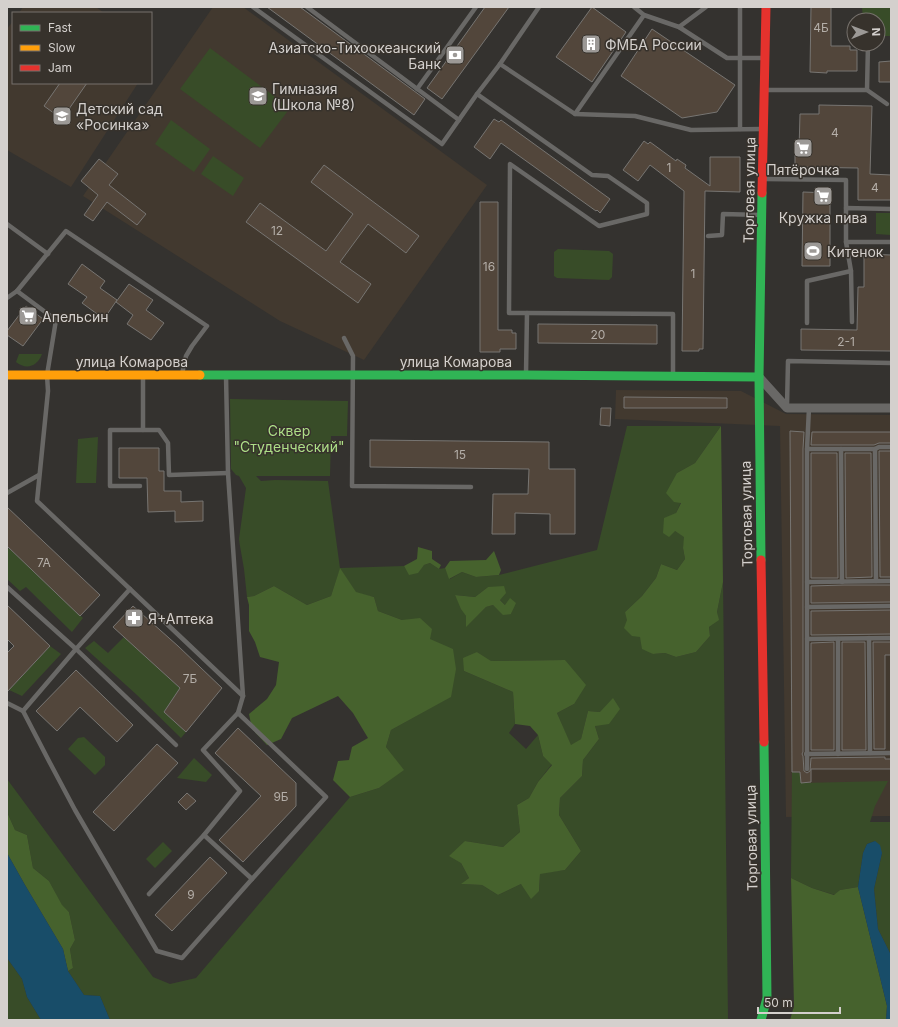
<svg xmlns="http://www.w3.org/2000/svg" width="898" height="1027" viewBox="0 0 898 1027" font-family="Inter,sans-serif">
  <style>
    .built { fill: #42392f }
    .green { fill: #384c28; fill-rule: evenodd }
    .forest { fill: #46622d }
    .water { fill: #184d69 }
    .building { fill: #52463b; stroke: #777572 }
    .lines { fill: none; stroke-linecap: round; stroke-linejoin: round }
    .lane { stroke: #696866; stroke-width: 4.5 }
    .street { stroke: #696866; stroke-width: 9 }
    .fast { stroke: #30b455; stroke-width: 9 }
    .slow { stroke: #ff9f0a; stroke-width: 9 }
    .jam { stroke: #e5322d; stroke-width: 9 }
    .labels { text-anchor: middle; dominant-baseline: central; stroke-width: 3; stroke-linejoin: round; paint-order: stroke }
    .number-label { font-size: 12px; fill: #b4aea8 }
    .poi-label { font-size: 14px; fill: #d4d0cd; stroke: #37322c; text-anchor: start }
    .street-label { font-size: 14px; fill: #d4d0cd; stroke: #37322c }
    .park-label { font-size: 14px; fill: #addf87; stroke: #37322c }
  </style>
  <rect width="100%" height="100%" fill="#34322f"/>
  <g class="built">
    <polygon points="23,7 96,7 104,13 19,13"/>
    <polygon points="213,7 243,7 487,185 364,360 280,321 83,196"/>
    <polygon points="13,21 13,83 138,83 71,187 7,150 7,29"/>
    <polygon points="616,390 741,391 786,414 891,415 891,816 786,817 780,426 615,419"/>
  </g>
  <g class="green">
    <polygon points="862,7 891,7 891,36 878,36 878,20 863,20"/>
    <polygon points="210,48 290,108 260,148 180,89"/>
    <polygon points="171,120 210,149 194,172 155,144"/>
    <polygon points="213,156 244,178 233,196 201,174"/>
    <polygon points="876,213 891,213 891,235 876,234"/>
    <polygon points="558,249 609,251 613,254 612,277 609,280 557,278 554,276 554,252"/>
    <path d="M 19,354 L 42,354 C 37,367 26,370 16,362 Z"/>
    <path d="M 230,399 L 348,401 L 347,436 L 331,436 L 330,476 L 256,476 L 261,481 L 275,480 L 328,481 L 340,568 L 404,566 L 409,574 L 424,565 L 430,563 L 439,569 L 445,568 L 450,579 L 462,572 L 476,577 L 499,575 L 597,550 L 627,426 L 721,426 L 695,463 L 677,473 L 681,502 L 676,513 L 675,531 L 685,537 L 683,548 L 685,559 L 677,570 L 661,564 L 656,578 L 642,596 L 625,612 L 640,637 L 653,654 L 665,653 L 676,657 L 696,652 L 710,636 L 709,627 L 718,620 L 717,612 L 723,582 L 728,1020 L 110,1020 L 100,996 L 84,995 L 68,971 L 73,968 L 70,949 L 75,940 L 69,912 L 62,906 L 49,881 L 33,868 L 27,835 L 15,830 L 7,812 L 7,779 L 153,977 L 170,984 L 196,978 L 350,797 L 379,788 L 403,770 L 386,747 L 391,730 L 450,697 L 430,639 L 402,620 L 378,611 L 374,597 L 356,593 L 340,569 L 331,596 L 307,605 L 274,586 L 254,596 L 247,597 L 244,569 L 240,546 L 239,539 L 246,488 L 239,476 L 236,475 L 231,469 ZM 488,587 L 505,605 L 515,603 L 511,614 L 503,614 L 493,605 L 486,607 L 466,626 L 466,616 L 455,595 L 475,597 ZM 477,652 L 490,661 L 565,660 L 574,704 L 557,713 L 571,746 L 581,739 L 588,711 L 600,712 L 595,726 L 599,739 L 583,760 L 582,776 L 560,798 L 559,815 L 581,851 L 565,870 L 540,873 L 539,891 L 521,884 L 498,895 L 482,885 L 462,884 L 469,878 L 461,863 L 465,841 L 503,847 L 520,832 L 517,805 L 529,798 L 538,782 L 552,764 L 543,756 L 538,735 L 526,749 L 509,733 L 515,724 L 513,692 L 464,671 Z"/>
    <polygon points="98,437 96,483 76,483 78,439"/>
    <polygon points="9,548 83,618 72,632 26,587 20,591 7,579 7,550"/>
    <polygon points="124,637 180,688 164,712 186,732 181,738 137,695 85,648 94,641 108,653"/>
    <polygon points="50,646 61,654 22,696 7,689 7,685 11,688"/>
    <polygon points="84,737 105,757 105,765 95,775 68,749 78,738"/>
    <polygon points="194,758 212,775 206,782 177,778"/>
    <polygon points="792,772 800,773 801,783 888,781 875,806 870,822 891,822 891,955 878,929 874,889 882,853 875,841 867,844 863,853 858,887 840,890 835,895 812,888 791,878"/>
    <polygon points="163,842 172,851 155,868 146,859"/>
    <polygon points="7,958 22,979 27,997 41,1020 7,1020"/>
  </g>
  <g class="forest">
    <polygon points="721,426 723,582 717,612 719,620 709,627 710,636 696,652 676,657 665,653 653,654 642,649 640,637 632,636 624,628 627,620 625,612 642,596 656,578 661,564 677,570 685,559 683,548 684,537 675,531 669,537 663,533 664,518 676,513 681,503 674,502 666,493 677,473 695,463"/>
    <polygon points="418,547 432,551 432,559 441,565 439,569 430,563 424,565 418,573 409,575 404,566 417,559"/>
    <polygon points="494,551 501,570 499,575 476,577 462,572 449,579 445,568 450,561 486,560"/>
    <polygon points="340,568 356,592 374,597 378,611 402,620 420,618 432,629 430,639 453,649 456,669 451,697 391,730 386,747 404,770 379,788 350,797 333,780 338,761 349,760 352,747 368,738 353,713 338,696 292,718 281,739 267,745 252,729 249,714 267,699 276,685 279,662 260,657 255,642 249,631 249,605 247,597 254,596 274,586 307,605 331,596"/>
    <polygon points="504,586 506,593 500,600 505,605 510,598 516,603 511,614 503,615 493,605 486,607 466,627 466,616 461,609 455,595 475,597 488,587"/>
    <polygon points="477,652 491,661 565,660 586,685 574,704 557,713 571,745 581,739 588,711 600,712 613,698 620,709 609,724 595,726 599,739 583,760 582,776 560,798 559,815 581,851 565,870 540,874 539,891 531,899 521,884 498,895 482,885 461,884 469,878 461,863 449,856 465,841 503,847 520,832 517,805 529,798 538,782 552,765 543,756 538,735 530,726 515,724 513,692 464,671 463,658"/>
    <polygon points="7,812 15,830 27,835 33,868 49,881 62,905 69,912 75,940 70,949 73,968 68,971 63,949 25,885 7,853"/>
    <polygon points="791,878 812,888 834,895 840,890 858,887 887,1006 886,1020 790,1020 794,1006"/>
  </g>
  <g class="water">
    <polygon points="875,841 880,845 882,853 874,889 878,929 891,955 891,1020 886,1020 887,1006 858,887 863,853 867,844"/>
    <polygon points="7,853 25,885 63,949 68,971 84,995 100,996 110,1020 41,1020 27,997 22,979 7,958"/>
  </g>
  <g class="building">
    <polygon points="267,7 300,7 425,99 414,115"/>
    <polygon points="485,7 509,7 442,99 427,88"/>
    <polygon points="592,7 626,32 592,82 556,57"/>
    <polygon points="811,7 831,7 831,46 850,46 850,50 857,50 857,71 827,71 827,73 810,72"/>
    <polygon points="652,29 735,85 717,112 682,118 621,76"/>
    <polygon points="891,61 891,82 879,82 879,62"/>
    <polygon points="60,83 87,83 62,119 44,106"/>
    <polygon points="819,105 872,106 870,174 891,175 891,200 858,200 858,168 795,167 795,150 799,150 800,114 819,114"/>
    <polygon points="494,119 499,122 501,120 610,199 600,213 597,210 596,211 501,143 490,159 474,147"/>
    <polygon points="644,141 648,144 650,142 676,161 677,159 686,165 685,168 710,186 710,157 740,157 740,192 705,191 703,349 699,349 699,351 682,351 684,191 650,165 638,181 623,170"/>
    <polygon points="99,159 118,174 109,185 146,214 137,225 107,202 93,221 84,215 98,195 81,181"/>
    <polygon points="324,165 419,236 406,253 368,224 340,262 371,284 358,303 246,222 260,203 326,251 353,214 311,182"/>
    <polygon points="803,192 830,193 830,266 802,266"/>
    <polygon points="480,202 498,202 498,330 512,330 512,333 516,333 516,349 500,349 500,352 480,352"/>
    <polygon points="864,254 891,255 891,351 801,350 801,329 857,330 858,287 864,287"/>
    <polygon points="82,264 105,281 100,288 117,300 104,319 82,303 87,297 68,284"/>
    <polygon points="129,284 153,300 146,310 164,323 151,340 127,324 133,315 116,302"/>
    <polygon points="26,306 43,319 23,346 7,335 7,331"/>
    <polygon points="538,324 657,325 657,344 538,343"/>
    <polygon points="624,397 727,398 727,408 624,408"/>
    <polygon points="601,408 611,408 610,426 600,425"/>
    <polygon points="790,431 804,432 803,449 803,752 802,754 803,756 804,771 807,773 810,771 811,758 885,757 885,759 891,759 891,769 811,769 811,782 801,783 800,772 792,772"/>
    <polygon points="812,432 891,432 891,443 879,443 874,445 811,445"/>
    <polygon points="370,440 549,442 549,469 575,469 575,534 550,534 550,514 515,513 515,534 492,534 493,494 528,494 529,469 370,467"/>
    <polygon points="119,448 159,448 159,471 164,471 164,491 181,491 181,502 203,501 203,521 175,522 175,511 148,512 147,478 119,478"/>
    <polygon points="879,451 891,451 891,577 880,577"/>
    <polygon points="811,453 837,453 838,578 811,578"/>
    <polygon points="845,453 871,453 872,577 846,578"/>
    <polygon points="7,507 100,595 80,616 7,546"/>
    <polygon points="844,585 891,585 891,602 811,603 811,586"/>
    <polygon points="7,605 50,646 7,692 7,653 14,646 7,639"/>
    <polygon points="133,606 178,646 222,688 186,732 164,712 180,688 113,627"/>
    <polygon points="891,610 891,634 811,635 811,611"/>
    <polygon points="834,642 834,750 811,750 811,643"/>
    <polygon points="842,642 865,642 866,750 842,750"/>
    <polygon points="873,642 891,642 891,655 885,655 885,749 874,749"/>
    <polygon points="76,670 133,725 117,742 80,707 57,731 36,711"/>
    <polygon points="238,728 296,783 296,806 243,862 219,840 261,796 215,753"/>
    <polygon points="157,744 178,763 114,831 93,812"/>
    <polygon points="187,793 196,801 186,810 178,802"/>
    <polygon points="210,857 227,873 172,931 155,915"/>
  </g>
  <g class="lines">
    <g class="lane">
      <polyline points="253,7 442,144 477,94 500,64 539,7"/>
      <polyline points="307,7 459,120"/>
      <polyline points="634,7 644,15 679,27 727,58 764,58"/>
      <polyline points="740,7 740,129"/>
      <polyline points="679,27 706,7"/>
      <polyline points="853,31 853,42 854,42"/>
      <polyline points="500,64 575,114 635,116 691,130 762,129"/>
      <polyline points="417,89 476,7"/>
      <polyline points="765,90 867,90 887,104"/>
      <polyline points="867,90 868,44"/>
      <polyline points="477,94 592,175 608,176 647,203 647,214 599,226 510,164 509,313 527,313 526,374"/>
      <polyline points="575,114 644,15"/>
      <polyline points="765,179 846,180 846,208"/>
      <polyline points="7,224 48,254"/>
      <polyline points="708,236 722,235 723,214 761,215"/>
      <polyline points="846,242 846,208 891,209"/>
      <polyline points="7,298 17,291"/>
      <polyline points="527,313 673,314 673,376"/>
      <polyline points="852,322 851,271 846,242 891,242"/>
      <polyline points="807,323 807,281 851,271"/>
      <polyline points="344,338 353,356 352,486 471,487"/>
      <polyline points="182,374 186,356 192,346 207,326 66,231 17,291 56,320 47,375 48,391 37,501 243,696"/>
      <polyline points="787,406 788,361 891,363"/>
      <polyline points="143,430 159,430 168,443 169,475 228,473"/>
      <polyline points="807,449 875,449 876,581"/>
      <polyline points="841,449 842,582"/>
      <polyline points="875,449 879,447 891,447"/>
      <polyline points="140,486 110,486 110,430 143,430 143,376"/>
      <polyline points="7,493 39,475"/>
      <polyline points="807,582 891,581"/>
      <polyline points="7,587 76,649 176,745"/>
      <polyline points="807,607 891,606"/>
      <polyline points="869,638 870,753"/>
      <polyline points="807,639 891,638"/>
      <polyline points="838,639 838,754"/>
      <polyline points="7,703 23,711 50,763 75,810 157,951 182,958 252,879"/>
      <polyline points="23,711 76,649 130,589"/>
      <polyline points="806,754 891,753"/>
      <polyline points="807,769 807,449 809,408"/>
      <polyline points="204,835 252,879 326,797 238,713"/>
      <polyline points="149,894 204,835 240,791 203,750 238,713 243,696 228,473 226,376"/>
    </g>
    <polyline class="street" points="759,377 787,408 891,408"/>
    <g class="fast">
      <polyline points="200,375 526,375 759,377"/>
      <polyline points="761,560 759,377 762,193"/>
      <polyline points="761,1020 767,998 764,742"/>
    </g>
    <polyline class="slow" points="7,375 200,375"/>
    <g class="jam">
      <polyline points="762,193 766,7"/>
      <polyline points="761,560 764,742"/>
    </g>
  </g>
  <defs>
    <symbol id="building-square" viewBox="-11 -11 22 22"><rect x="-9" y="-9" width="18" height="18" rx="4" fill="#9c9996" stroke="#37322c"/><path d="M-4-6H4V6H1V3H-1V6H-4ZM-2.5-4.3h1.7v1.8h-1.7ZM.8-4.3h1.7v1.8H.8ZM-2.5-1h1.7V.8h-1.7ZM.8-1h1.7V.8H.8Z" fill="#fff"/></symbol>
    <symbol id="bank-square" viewBox="-11 -11 22 22"><rect x="-9" y="-9" width="18" height="18" rx="4" fill="#9c9996" stroke="#37322c"/><path d="M-6-4H6V4H-6ZM0-2.3a2.3 2.3 0 1 0 0 4.6a2.3 2.3 0 1 0 0-4.6Z" fill="#fff"/></symbol>
    <symbol id="school-square" viewBox="-11 -11 22 22"><rect x="-9" y="-9" width="18" height="18" rx="4" fill="#9c9996" stroke="#37322c"/><path d="M0-5L7-2L0 1L-7-2ZM-4 1L0 2.5L4 1V4Q0 6-4 4Z" fill="#fff"/></symbol>
    <symbol id="supermarket-square" viewBox="-11 -11 22 22"><rect x="-9" y="-9" width="18" height="18" rx="4" fill="#9c9996" stroke="#37322c"/><path d="M-6-5.5h2.5l.6 2H6L4.5 2H-2.5L-4.4-4H-6ZM-1.5 3.2a1.3 1.3 0 1 0 .1 0ZM3 3.2a1.3 1.3 0 1 0 .1 0Z" fill="#fff"/></symbol>
    <symbol id="stadium-square" viewBox="-11 -11 22 22"><rect x="-9" y="-9" width="18" height="18" rx="4" fill="#9c9996" stroke="#37322c"/><path d="M0-5a6.5 5 0 1 0 0 10a6.5 5 0 1 0 0-10ZM-3.5-1.8h7v3.6h-7Z" fill="#fff"/></symbol>
    <symbol id="pharmacy-square" viewBox="-11 -11 22 22"><rect x="-9" y="-9" width="18" height="18" rx="4" fill="#9c9996" stroke="#37322c"/><path d="M-2-6h4v4h4v4h-4v4h-4v-4h-4v-4h4Z" fill="#fff"/></symbol>
  </defs>
  <g fill-rule="evenodd">
    <use href="#building-square" x="580" y="33" width="22" height="22"/>
    <use href="#bank-square" x="444" y="44" width="22" height="22"/>
    <use href="#school-square" x="247" y="85" width="22" height="22"/>
    <use href="#school-square" x="51" y="105" width="22" height="22"/>
    <use href="#supermarket-square" x="792" y="137" width="22" height="22"/>
    <use href="#supermarket-square" x="812" y="185" width="22" height="22"/>
    <use href="#stadium-square" x="802" y="240" width="22" height="22"/>
    <use href="#supermarket-square" x="17" y="305" width="22" height="22"/>
    <use href="#pharmacy-square" x="123" y="607" width="22" height="22"/>
  </g>
  <g class="labels">
    <g class="number-label">
      <text x="821" y="27">4Б</text>
      <text x="835" y="132">4</text>
      <text x="669" y="167">1</text>
      <text x="875" y="187">4</text>
      <text x="277" y="230">12</text>
      <text x="489" y="266">16</text>
      <text x="693" y="273">1</text>
      <text x="598" y="334">20</text>
      <text x="846" y="341">2-1</text>
      <text x="460" y="454">15</text>
      <text x="44" y="562">7А</text>
      <text x="190" y="678">7Б</text>
      <text x="281" y="796">9Б</text>
      <text x="191" y="894">9</text>
    </g>
    <g class="poi-label">
      <text x="605" y="44">ФМБА России</text>
      <text x="441" y="47" text-anchor="end">Азиатско-Тихоокеанский<tspan x="441" dy="16">Банк</tspan></text>
      <text x="272" y="88">Гимназия<tspan x="272" dy="16">(Школа №8)</tspan></text>
      <text x="76" y="108">Детский сад<tspan x="76" dy="16">«Росинка»</tspan></text>
      <text x="803" y="169" text-anchor="middle">Пятёрочка</text>
      <text x="823" y="217" text-anchor="middle">Кружка пива</text>
      <text x="827" y="251">Китенок</text>
      <text x="42" y="316">Апельсин</text>
      <text x="148" y="618">Я+Аптека</text>
    </g>
    <g class="street-label">
      <text transform="translate(749 190) rotate(-89)">Торговая улица</text>
      <text x="132" y="361">улица Комарова</text>
      <text x="456" y="361">улица Комарова</text>
      <text transform="translate(746 514) rotate(-91)">Торговая улица</text>
      <text transform="translate(751 838) rotate(-91)">Торговая улица</text>
    </g>
    <g class="park-label">
      <text x="289" y="430">Сквер<tspan x="289" dy="16">"Студенческий"</tspan></text>
    </g>
  </g>
  <rect width="898" height="1027" fill="none" stroke="#d4d0cd" stroke-width="16"/>
  <rect x="12" y="12" width="140" height="72" fill="#37322c" stroke="#76716c"/>
  <rect x="20" y="25" width="20" height="6" fill="#30b455" stroke="#76716c"/>
  <text x="48" y="32" font-size="12" fill="#d4d0cd">Fast</text>
  <rect x="20" y="45" width="20" height="6" fill="#ff9f0a" stroke="#76716c"/>
  <text x="48" y="52" font-size="12" fill="#d4d0cd">Slow</text>
  <rect x="20" y="65" width="20" height="6" fill="#e5322d" stroke="#76716c"/>
  <text x="48" y="72" font-size="12" fill="#d4d0cd">Jam</text>
  <g transform="translate(866 32) rotate(89)"><circle r="19" fill="#37322c" stroke="#76716c"/>
  <path d="M0-3L7 15L0 10L-7 15Z" fill="#9c9996"/>
  <text y="-6" font-size="11" font-weight="bold" text-anchor="middle" fill="#d4d0cd">N</text>
  </g>
  <path d="M758 1007v6h82v-6" fill="none" stroke="#d4d0cd" stroke-width="2"/>
  <text x="764" y="1007" font-size="12" fill="#d4d0cd" stroke="#37322c" stroke-width="3" paint-order="stroke">50 m</text>
</svg>
